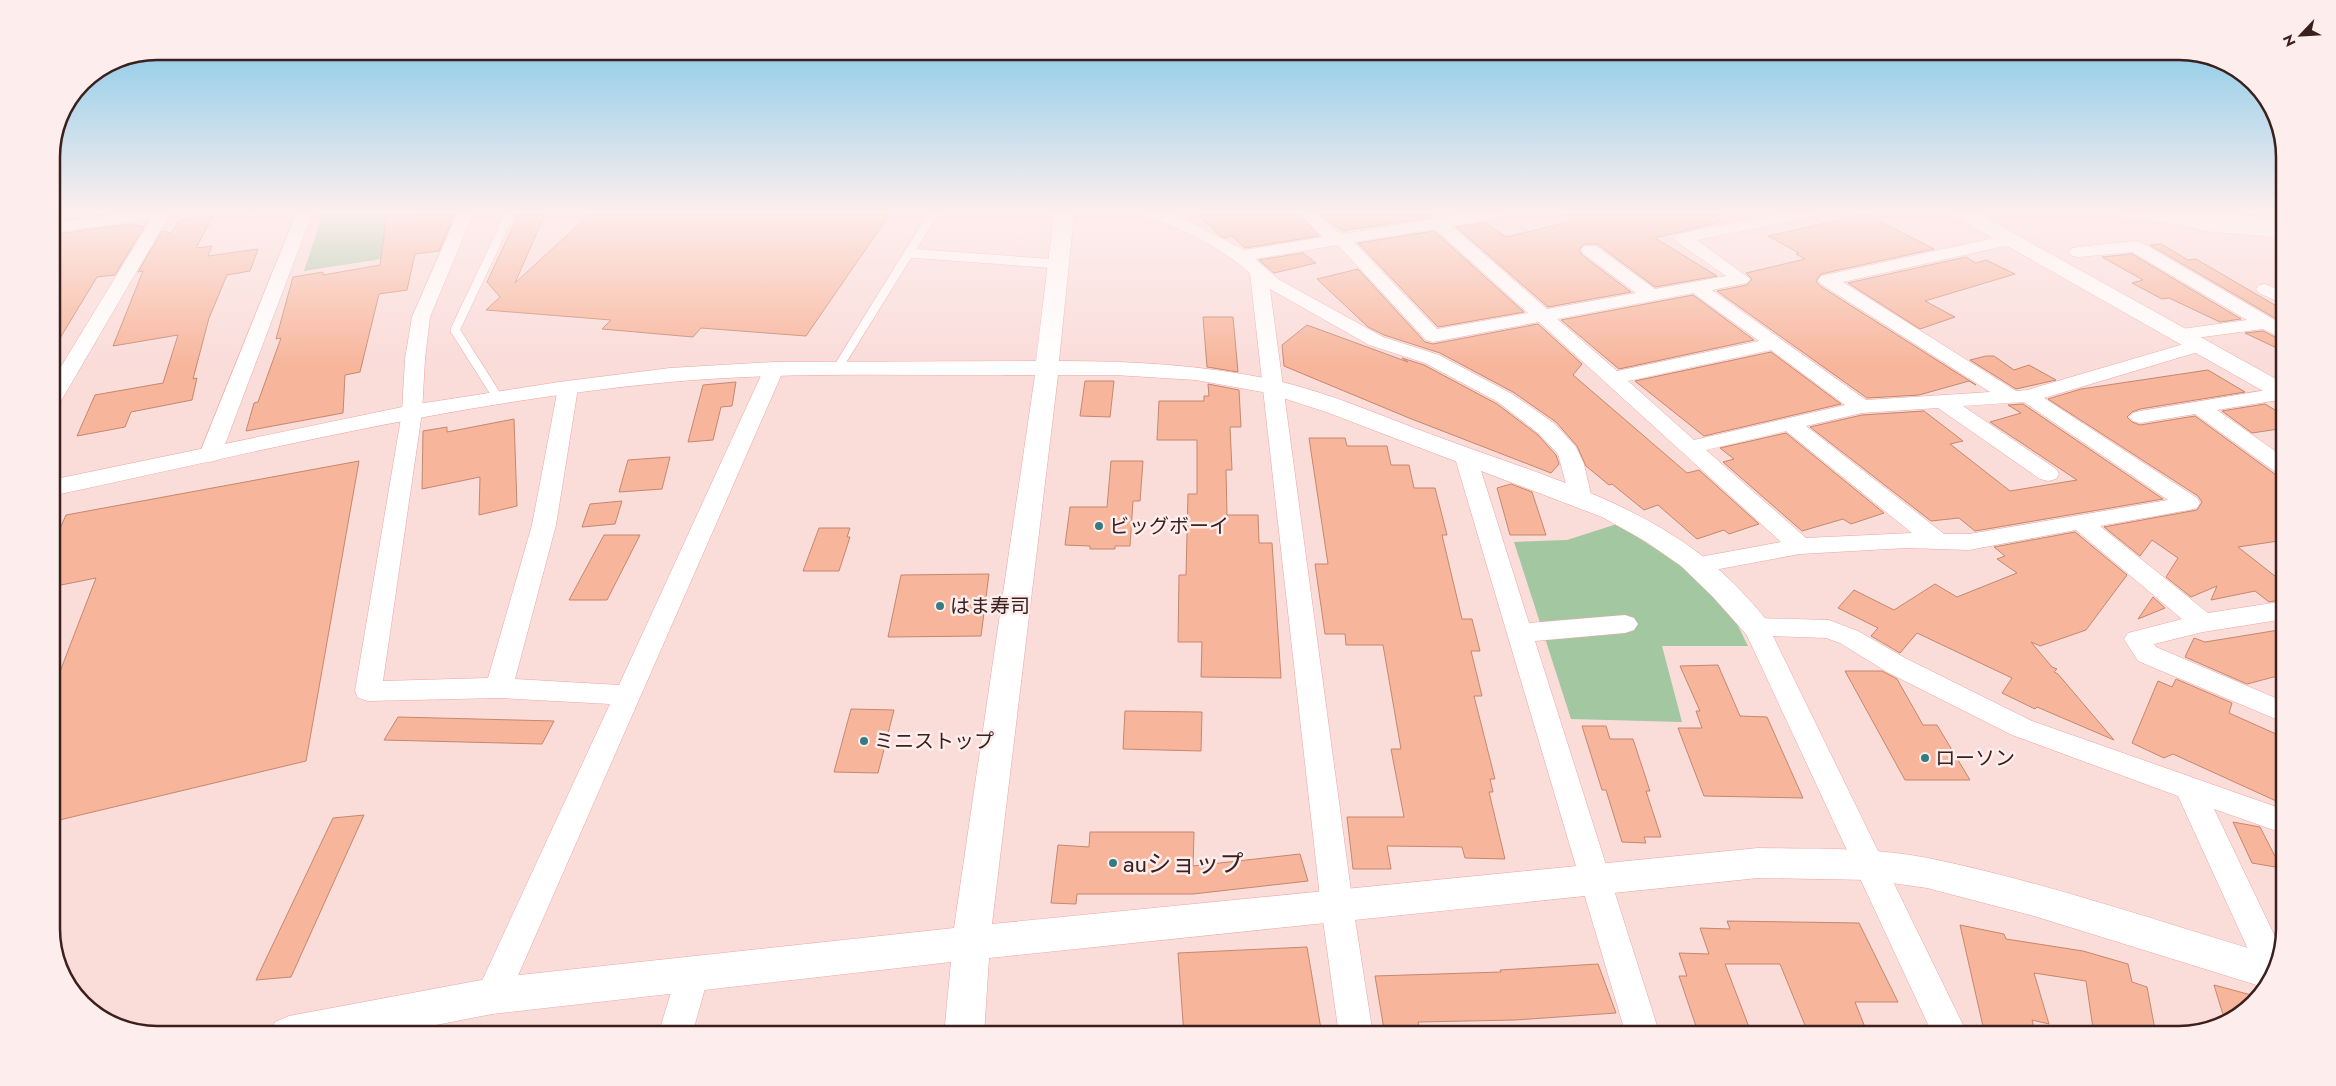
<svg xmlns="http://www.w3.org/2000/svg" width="2336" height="1086" viewBox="0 0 2336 1086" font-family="Jost,'Noto Sans JP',sans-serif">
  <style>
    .green { fill: #a3c7a0 }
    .building { fill: #f7b59b; stroke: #c6876e }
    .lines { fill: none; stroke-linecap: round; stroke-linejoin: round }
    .service-casing { stroke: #eda6a1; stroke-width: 10 }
    .minor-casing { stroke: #eda6a1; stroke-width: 1 }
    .tertiary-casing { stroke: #eda6a1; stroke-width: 1 }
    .trunk-casing { stroke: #eda6a1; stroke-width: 1 }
    .service { stroke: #fff; stroke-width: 9 }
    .minor { fill: #fff; fill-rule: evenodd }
    .tertiary { fill: #fff; fill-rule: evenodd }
    .trunk { fill: #fff; fill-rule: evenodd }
    .poi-dot { fill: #347c82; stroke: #fdedec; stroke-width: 2 }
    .labels { text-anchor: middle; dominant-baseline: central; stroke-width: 5; stroke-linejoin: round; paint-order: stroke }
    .poi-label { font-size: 20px; fill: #3b201e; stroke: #fdedec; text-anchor: start }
    .near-poi-label { font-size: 24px; fill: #3b201e; stroke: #fdedec; text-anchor: start }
    .rim { fill: none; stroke: #3b201e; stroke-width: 2.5 }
  </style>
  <rect width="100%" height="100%" fill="#fadcd9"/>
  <g class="green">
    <polygon points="323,214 421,214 387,220 381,259 304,271"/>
    <polygon points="1617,524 1690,571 1737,624 1748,646 1662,646 1682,722 1571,719 1514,542 1567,540"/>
  </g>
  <g class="building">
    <polygon points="421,214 455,214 439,251 415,254 407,290 379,294 360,372 345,375 343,413 246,431 254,403 258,402 281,338 276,339 293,277 323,272 323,275 380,265 386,220"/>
    <polygon points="519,214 545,214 515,283 590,214 890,214 806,336 701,328 693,337 602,329 611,320 486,310 500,297 487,282"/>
    <polygon points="1197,214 1299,214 1319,236 1245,248 1232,236 1224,238 1220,236"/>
    <polygon points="1321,214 1429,214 1433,217 1342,231"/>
    <polygon points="1562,214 1719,214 1720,222 1655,238 1717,276 1655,287 1597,244 1584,244 1579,250 1582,255 1631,292 1548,307 1456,227 1485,222 1506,237 1573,221"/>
    <polygon points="1866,214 1934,249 1821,274 1816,281 1820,286 1976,385 1969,381 1919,395 1867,398 1717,291 1747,285 1752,279 1746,273 1805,259 1796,254 1799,253 1768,236"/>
    <polygon points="213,216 196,248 212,246 208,256 258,249 250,271 227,275 209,318 193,379 197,378 192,400 131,412 125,427 77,436 95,395 163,383 178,335 113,346 143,271 138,272 162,231 171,233 179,220"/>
    <polygon points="131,224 144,227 115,275 97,277 51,353 51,235"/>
    <polygon points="1434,231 1524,312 1438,327 1358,243"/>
    <polygon points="2161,244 2188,260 2196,259 2285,311 2285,324 2150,245"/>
    <polygon points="1303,253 1316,263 1274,273 1259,260"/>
    <polygon points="2132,254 2241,319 2220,322 2169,298 2162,299 2132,283 2143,280 2102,257"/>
    <polygon points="1966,257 1976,263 1986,260 2015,274 1925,301 1955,317 1920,329 1848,283"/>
    <polygon points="1358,269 1425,342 1433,344 1538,324 1582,364 1573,375 1687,473 1699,470 1759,524 1729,534 1724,530 1697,539 1658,505 1644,510 1612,484 1609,485 1586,466 1577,446 1556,422 1513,392 1440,353 1384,335 1368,327 1317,279"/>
    <polygon points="1693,295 1754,340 1619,369 1561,320"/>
    <polygon points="1203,317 1233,317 1238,372 1207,367"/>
    <polygon points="1307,325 1408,362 1402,358 1424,365 1497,404 1538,435 1556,455 1559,464 1551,473 1409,418 1284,366 1282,345"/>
    <polygon points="2263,331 2285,342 2285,352 2245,333"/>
    <polygon points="1771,352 1841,404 1704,436 1635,381"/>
    <polygon points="1986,356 1994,356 2014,370 2029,365 2056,380 2016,389 1970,360"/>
    <polygon points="2208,370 2245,392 2140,409 2132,412 2127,417 2132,422 2140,425 2195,416 2276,475 2285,478 2285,540 2238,547 2285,584 2285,599 2269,602 2255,591 2211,600 2217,586 2191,597 2166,577 2178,558 2152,540 2140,556 2104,527 2197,510 2202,502 2198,496 2048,399 2081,389"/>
    <polygon points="1085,381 1114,381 1110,417 1080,416"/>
    <polygon points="736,382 732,406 721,407 713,440 688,442 703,385"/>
    <polygon points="1208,384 1239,390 1241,427 1230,427 1232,470 1226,470 1227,515 1258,515 1259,543 1272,543 1281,678 1201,677 1202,642 1178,642 1179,575 1186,575 1188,494 1197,494 1197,440 1157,440 1159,401 1204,401 1204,396 1209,396"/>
    <polygon points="2023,404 2163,499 1975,531 1959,518 1931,521 1810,427 1862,415 1924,411 1963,441 1950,444 2010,491 2077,480 1990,422 2021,413 2008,405"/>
    <polygon points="2265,404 2285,416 2285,428 2252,433 2222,411"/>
    <polygon points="514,419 517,506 479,515 480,477 422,489 423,431 447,427 447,432"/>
    <polygon points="1786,433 1884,513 1851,524 1843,519 1802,531 1723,462 1734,459 1720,448"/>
    <polygon points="1309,438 1345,438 1347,446 1387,446 1391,465 1409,465 1414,488 1435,488 1447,535 1442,535 1462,619 1472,619 1480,651 1471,651 1482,696 1474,696 1495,779 1490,779 1493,792 1489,792 1505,859 1465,858 1462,847 1387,846 1391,869 1353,869 1347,817 1404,817 1391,749 1401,749 1383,645 1346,645 1345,634 1325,634 1315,564 1328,564"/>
    <polygon points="670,457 662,489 619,492 628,460"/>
    <polygon points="359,461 306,761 51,822 51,695 96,578 51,587 51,549 66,515"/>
    <polygon points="1111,461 1143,461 1140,501 1133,501 1130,546 1115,546 1115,549 1090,549 1090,546 1065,545 1070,507 1107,507"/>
    <polygon points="1511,484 1532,492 1546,535 1510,535 1497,488"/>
    <polygon points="622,501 615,524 582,527 590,504"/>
    <polygon points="819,528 850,528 847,537 850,537 839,571 803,571"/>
    <polygon points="2075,532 2127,575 2086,630 2040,646 2031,642 2052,667 2057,669 2054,672 2058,674 2114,740 2037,707 2035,709 2002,693 2012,678 1917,633 1900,653 1871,636 1878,628 1838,608 1854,590 1894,610 1935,584 1957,597 2017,573 1997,559 2005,556 1994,547"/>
    <polygon points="604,535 640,535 607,600 569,600"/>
    <polygon points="989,574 981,636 888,637 901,575"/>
    <polygon points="2153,597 2165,608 2138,619"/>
    <polygon points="2285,629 2285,674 2247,684 2185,657 2194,638 2205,642"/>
    <polygon points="1718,665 1740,716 1767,717 1803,798 1704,796 1678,728 1702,728 1696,711 1700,711 1680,666"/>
    <polygon points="1845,671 1882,671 1897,679 1923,725 1937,725 1970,780 1905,780"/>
    <polygon points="2176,679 2232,703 2229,713 2285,738 2285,805 2173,754 2164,758 2132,743 2158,681 2172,687"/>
    <polygon points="851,709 894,710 878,773 834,772"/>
    <polygon points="1125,711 1202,712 1201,751 1123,749"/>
    <polygon points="398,717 554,721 542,744 384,740"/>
    <polygon points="1582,726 1606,726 1610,739 1633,739 1650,791 1646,791 1661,837 1644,837 1646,843 1622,842 1606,790 1602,790"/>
    <polygon points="364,815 291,977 256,980 333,818"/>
    <polygon points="2233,822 2260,827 2281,868 2252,863"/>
    <polygon points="1090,832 1194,832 1193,866 1300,854 1308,881 1193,894 1077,894 1076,904 1051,903 1058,845 1089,847"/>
    <polygon points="1727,921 1859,923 1898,1002 1855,1002 1868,1035 1809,1035 1780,964 1725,964 1752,1035 1699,1035 1679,976 1687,976 1679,953 1709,954 1700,928 1730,929"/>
    <polygon points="1960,925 2004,934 2006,939 2083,951 2128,964 2132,982 2147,987 2156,1035 2094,1035 2086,981 2034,973 2049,1024 2032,1020 2036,1035 1985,1035"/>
    <polygon points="1307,947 1322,1035 1184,1035 1178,953"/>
    <polygon points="1598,964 1616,1013 1515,1020 1418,1022 1421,1035 1385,1035 1375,976 1501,972 1500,970"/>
    <polygon points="2214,985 2255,996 2238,1017 2225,1021"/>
  </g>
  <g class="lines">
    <defs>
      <g id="service">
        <polyline points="909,253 1058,264"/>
        <polyline points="837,369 933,214"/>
        <polyline points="498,398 455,330 510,214"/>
      </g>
      <g id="minor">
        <polygon points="116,214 170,214 61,401 58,405 51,407 51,383 151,219 51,233 51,223"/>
        <polygon points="296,214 312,214 221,455 218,460 210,462 202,460 199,455"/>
        <polygon points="457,214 473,214 430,317 425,359 422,412 383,681 488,678 532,525 558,388 561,384 568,382 575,384 578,388 556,525 515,679 619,685 764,369 767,365 774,363 781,365 784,369 509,996 504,1007 492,1011 480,1007 475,996 610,704 499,698 368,701 358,698 355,691 402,412 405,359 412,317"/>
        <path d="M 1146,214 L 1174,214 L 1244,250 L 1323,237 L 1301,214 L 1318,214 L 1336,231 L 1343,234 L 1463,214 L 1500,214 L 1498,218 L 1492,219 L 1452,226 L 1547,309 L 1636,293 L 1584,254 L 1581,250 L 1584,246 L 1596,246 L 1655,289 L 1726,276 L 1677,242 L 1674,238 L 1677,234 L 1777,214 L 1810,214 L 1808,218 L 1802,219 L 1697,240 L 1750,279 L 1747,283 L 1712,290 L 1866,400 L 1990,392 L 1821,284 L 1818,280 L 1821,276 L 2012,234 L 2018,235 L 2021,239 L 2018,243 L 1843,282 L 2016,391 L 2027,390 L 2194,341 L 2201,339 L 2208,341 L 2211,345 L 2208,349 L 2044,398 L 2197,498 L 2200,503 L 2197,508 L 2189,510 L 2100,526 L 2208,613 L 2285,601 L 2285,619 L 2203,632 L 2154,644 L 2156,647 L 2285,702 L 2285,723 L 2138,661 L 2124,639 L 2128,633 L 2182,619 L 2076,530 L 1969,550 L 1906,548 L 1800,554 L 1698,573 L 1689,571 L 1686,565 L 1689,559 L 1781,542 L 1539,322 L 1433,342 L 1426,340 L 1338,245 L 1255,259 L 1278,279 L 1383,337 L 1439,355 L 1512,394 L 1555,424 L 1576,447 L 1584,464 L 1592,499 L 1589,504 L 1581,506 L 1573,504 L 1570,499 L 1558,454 L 1539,434 L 1498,402 L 1425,363 L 1369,345 L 1270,289 L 1353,906 L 1373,1035 L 1339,1035 L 1321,906 L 1250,273 C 1222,249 1185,228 1148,218 ZM 1435,229 L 1528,313 L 1437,329 L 1354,242 ZM 1693,293 L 1759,341 L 1617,371 L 1557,319 ZM 1771,350 L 1845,405 L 1694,440 L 1628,381 ZM 2024,402 L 2168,500 L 1969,534 L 1944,534 L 1806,426 L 1862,413 L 1938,408 L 2040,479 L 2048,481 L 2056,479 L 2059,474 L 2056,469 L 1963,406 ZM 1786,431 L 1912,533 L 1806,538 L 1706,450 Z"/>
        <polygon points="2157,214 2176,214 2204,221 2285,228 2285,238 2204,231 2158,220 2156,216"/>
        <polygon points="2135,241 2141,242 2285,326 2285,340 2263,329 2181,340 2174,338 2171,334 2174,330 2247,320 2132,252 2078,257 2072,256 2069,252 2072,248 2078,247"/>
        <polygon points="2265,284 2285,292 2285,305 2259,293 2256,289 2259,285"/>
        <polygon points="2285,387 2285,399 2217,410 2285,458 2285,475 2277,473 2195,414 2140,423 2133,421 2129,417 2133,413 2140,411"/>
        <polygon points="1466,451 1474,453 1477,458 1529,623 1625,615 1634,618 1638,624 1634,630 1625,633 1535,641 1660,1035 1626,1035 1455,458 1458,453"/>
        <polygon points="1756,618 1829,620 1858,631 1905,658 2032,721 2285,810 2285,834 2214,809 2281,949 2277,970 2266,983 2263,982 2178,796 2012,735 1887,672 1840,643 1826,638 1773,636 1968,1035 1933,1035 1743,627 1747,621"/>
        <polygon points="692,959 704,963 709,974 692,1035 658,1035 680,963"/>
      </g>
      <g id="tertiary">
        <path d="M 1054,214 L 1074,214 L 1059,361 C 1132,361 1203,365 1274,380 C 1332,393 1388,419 1444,439 C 1549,478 1662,507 1741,591 C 1751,602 1763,614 1771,627 L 1766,634 L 1756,637 L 1746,634 L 1713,597 L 1681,566 L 1645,541 L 1602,517 L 1326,412 L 1268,393 L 1196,380 L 1115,375 L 1058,375 L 992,924 L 1758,848 C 1815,849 1872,847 1928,858 C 2045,882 2160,922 2274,956 L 2279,958 L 2277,970 L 2263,987 L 2034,916 L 1927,888 L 1871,880 L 1758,878 L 989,958 L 984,1035 L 944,1035 L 951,962 L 492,1014 L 385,1035 L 269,1035 L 275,1022 L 289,1016 L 492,978 L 954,928 L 1035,375 C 913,376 791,371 670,382 C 461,401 256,452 51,496 L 51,480 L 412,405 L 559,382 L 670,368 L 774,362 L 1036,361 Z"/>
        <polygon points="1955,214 1979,214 2285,384 2285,401 2277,399 1958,218"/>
      </g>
      <polygon id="trunk" points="2123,214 2220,214 2285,218 2285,230 2133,220 2126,218"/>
    </defs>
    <use href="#service" class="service-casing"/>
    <use href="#minor" class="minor-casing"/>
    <use href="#tertiary" class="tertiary-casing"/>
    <use href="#trunk" class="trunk-casing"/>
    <use href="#service" class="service"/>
    <use href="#minor" class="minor"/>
    <use href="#tertiary" class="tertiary"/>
    <use href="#trunk" class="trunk"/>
  </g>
  <linearGradient id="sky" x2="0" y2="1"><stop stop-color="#74c4e8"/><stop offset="0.58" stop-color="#fdefee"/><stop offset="1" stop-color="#fdefee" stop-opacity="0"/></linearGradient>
  <rect width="2336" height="366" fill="url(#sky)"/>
  <g class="poi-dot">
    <circle cx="1099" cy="526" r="5"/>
    <circle cx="940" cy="606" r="5"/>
    <circle cx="864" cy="741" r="5"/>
    <circle cx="1925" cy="758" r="5"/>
    <circle cx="1113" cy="863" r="5"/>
  </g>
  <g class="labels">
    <g class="poi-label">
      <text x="1109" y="526">ビッグボーイ</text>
      <text x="950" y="606">はま寿司</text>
      <text x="874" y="741">ミニストップ</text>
      <text x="1935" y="758">ローソン</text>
    </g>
    <g class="near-poi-label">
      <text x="1123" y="863">auショップ</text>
    </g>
  </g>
  <path d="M0 0H2336V1086H0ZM157 60H2179A97 97 0 0 1 2276 157V929A97 97 0 0 1 2179 1026H157A97 97 0 0 1 60 929V157A97 97 0 0 1 157 60Z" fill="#fdedec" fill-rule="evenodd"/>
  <path class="rim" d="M157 60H2179A97 97 0 0 1 2276 157V929A97 97 0 0 1 2179 1026H157A97 97 0 0 1 60 929V157A97 97 0 0 1 157 60Z"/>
  <g transform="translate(2301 35) rotate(245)" stroke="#fdedec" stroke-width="4" paint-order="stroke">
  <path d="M0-4L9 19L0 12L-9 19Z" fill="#3b201e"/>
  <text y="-8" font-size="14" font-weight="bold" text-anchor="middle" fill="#3b201e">N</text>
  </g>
</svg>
